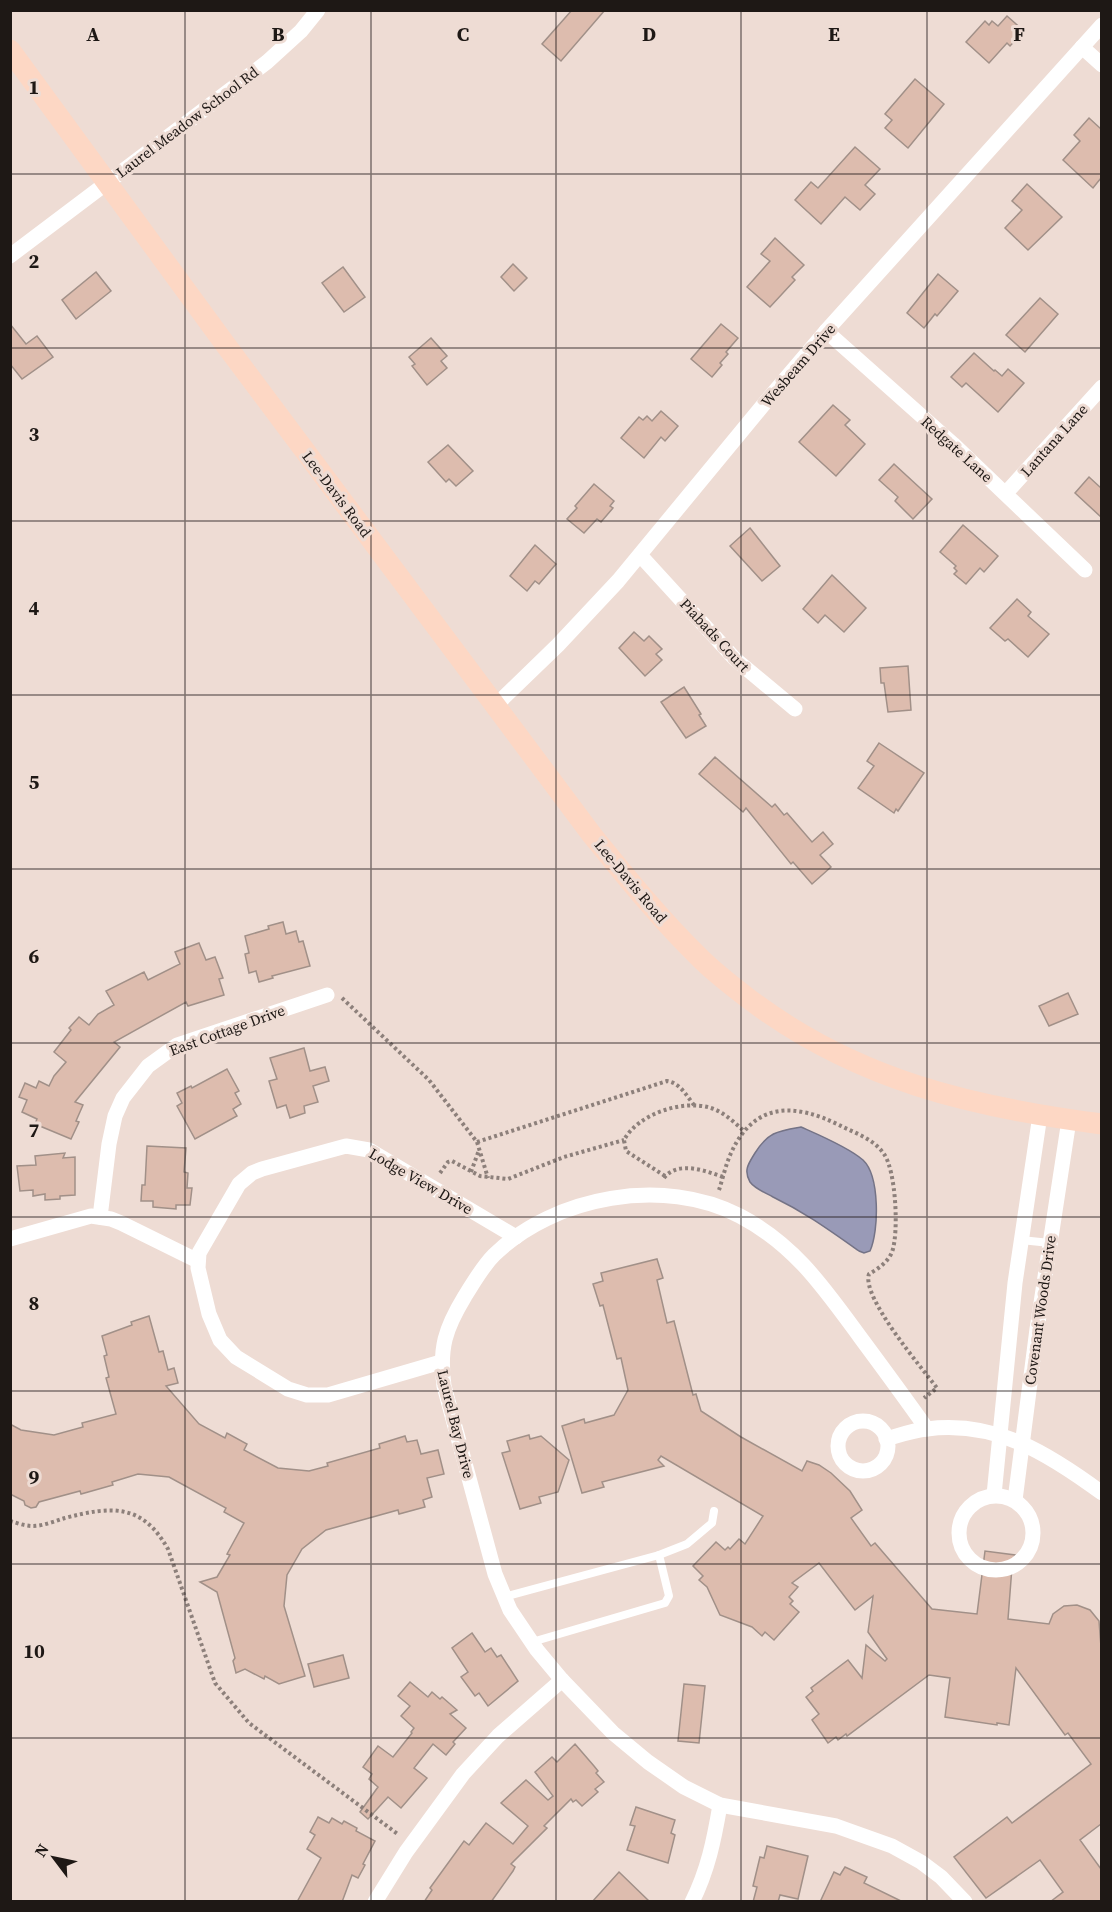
<svg xmlns="http://www.w3.org/2000/svg" width="1112" height="1912" viewBox="0 0 1112 1912" font-family="'Source Serif 4',serif">
  <style>
    .water { fill: #999ab7; stroke: #747386; stroke-width: 1.5 }
    .building { fill: #ddbcae; stroke: #a19088; stroke-width: 1.5 }
    .lines { fill: none; stroke-linecap: round; stroke-linejoin: round }
    .path { stroke: #8d807b; stroke-width: 4; stroke-dasharray: 3 3; stroke-linecap: butt }
    .service { stroke: #fff; stroke-width: 8 }
    .minor { stroke: #fff; stroke-width: 15 }
    .secondary { stroke: #fdd7c4; stroke-width: 21 }
    .grid { fill: none; stroke: #1e1815; stroke-width: 1.5; stroke-opacity: 0.55 }
    .labels { text-anchor: middle; dominant-baseline: central; stroke-width: 6; stroke-linejoin: round; paint-order: stroke }
    .street-label { font-size: 15px; fill: #1e1815; stroke: #eedcd4 }
    .grid-label { font-size: 20px; text-anchor: middle; font-weight: bold; fill: #1e1815; stroke: #eedcd4; stroke-width: 6; stroke-linejoin: round; paint-order: stroke }
  </style>
  <rect width="100%" height="100%" fill="#eedcd4"/>
  <path class="water" d="M 801,1127 C 819,1135 848,1147 863,1160 C 880,1176 879,1231 870,1251 L 864,1253 L 859,1251 C 829,1230 806,1213 773,1197 C 766,1193 755,1189 750,1182 C 743,1170 749,1163 755,1153 C 768,1132 778,1131 801,1127 Z"/>
  <g class="building">
    <polygon points="572,10 605,10 561,61 542,44"/>
    <polygon points="1007,16 1024,31 1010,46 1007,43 989,63 966,42 985,21 989,25 992,21 998,26"/>
    <polygon points="915,79 944,104 908,148 885,128 892,120 885,114"/>
    <polygon points="1089,118 1101,129 1101,178 1093,188 1063,160 1080,141 1074,135"/>
    <polygon points="855,147 880,169 865,185 875,194 860,210 845,197 821,224 795,200 811,182 818,188"/>
    <polygon points="1027,184 1062,217 1028,250 1005,228 1022,210 1012,201"/>
    <polygon points="775,238 804,265 792,277 795,280 770,307 747,287 770,261 761,254"/>
    <polygon points="513,264 527,278 514,291 501,277"/>
    <polygon points="343,267 365,297 344,312 322,283"/>
    <polygon points="96,272 111,291 76,319 62,300"/>
    <polygon points="938,274 958,291 937,316 935,314 924,328 907,313"/>
    <polygon points="1040,298 1058,314 1025,352 1006,335"/>
    <polygon points="10,324 26,344 37,336 53,357 22,379 10,364"/>
    <polygon points="721,324 738,338 726,352 728,354 720,363 722,365 712,377 691,359"/>
    <polygon points="431,338 447,356 441,361 447,368 427,385 412,366 415,364 409,357"/>
    <polygon points="974,353 994,371 995,370 1002,376 1008,369 1024,383 998,412 966,383 962,387 951,377"/>
    <polygon points="833,405 850,420 845,425 865,444 836,476 799,442"/>
    <polygon points="661,411 678,426 665,441 661,437 644,458 621,438 639,417 643,420 647,416 652,421"/>
    <polygon points="448,445 473,471 456,486 449,479 446,482 428,462"/>
    <polygon points="894,464 932,499 913,519 895,501 898,497 879,480"/>
    <polygon points="1089,477 1101,488 1101,517 1075,493"/>
    <polygon points="594,484 614,501 610,506 613,508 601,522 597,519 584,533 567,519 577,508 575,506"/>
    <polygon points="963,525 998,556 984,572 980,568 966,584 954,574 957,571 954,568 956,566 940,552"/>
    <polygon points="750,528 780,566 762,581 730,546"/>
    <polygon points="535,545 556,564 539,584 535,581 527,591 510,576"/>
    <polygon points="832,575 866,608 844,632 825,615 818,623 803,609"/>
    <polygon points="1017,599 1031,612 1028,616 1049,634 1028,657 1008,639 1005,641 990,628"/>
    <polygon points="634,632 644,641 649,636 662,649 656,654 662,660 645,676 619,648"/>
    <polygon points="908,666 911,710 888,712 884,683 881,683 880,668"/>
    <polygon points="684,687 701,714 699,715 706,726 686,738 661,702"/>
    <polygon points="879,743 924,773 898,811 896,809 894,813 858,788 874,766 867,761"/>
    <polygon points="715,757 772,807 775,804 784,815 787,813 812,842 823,832 833,844 820,855 831,867 812,884 793,862 791,864 746,808 743,812 699,774"/>
    <polygon points="283,922 286,934 296,931 299,942 303,941 310,966 272,976 273,978 259,982 256,971 249,973 245,954 249,953 245,936 269,929 268,926"/>
    <polygon points="199,943 206,960 215,957 223,978 219,979 224,995 188,1006 186,1002 114,1042 120,1047 75,1102 83,1105 76,1121 79,1122 71,1139 35,1124 37,1119 22,1112 27,1100 19,1097 25,1083 36,1088 39,1081 49,1086 54,1076 66,1062 54,1052 71,1030 69,1028 79,1017 89,1025 98,1014 114,1005 106,991 144,972 148,980 180,964 175,952"/>
    <polygon points="1068,993 1078,1014 1049,1026 1039,1006"/>
    <polygon points="304,1048 310,1071 325,1067 329,1081 313,1086 318,1102 304,1106 305,1113 290,1118 286,1105 277,1108 269,1081 277,1079 270,1058"/>
    <polygon points="227,1069 239,1091 235,1093 241,1104 233,1109 237,1116 195,1139 177,1106 182,1103 177,1093 191,1086 192,1088"/>
    <polygon points="147,1146 186,1148 184,1172 188,1173 187,1188 192,1188 190,1205 176,1205 176,1209 153,1207 153,1201 141,1201 142,1185 145,1185"/>
    <polygon points="65,1153 63,1158 75,1157 75,1195 60,1196 60,1199 45,1200 45,1194 33,1196 33,1190 20,1191 17,1166 36,1165 35,1156"/>
    <polygon points="657,1259 663,1278 657,1280 667,1323 674,1321 693,1395 696,1394 701,1411 741,1437 802,1471 807,1461 819,1465 831,1473 850,1491 862,1510 851,1518 871,1546 875,1543 932,1609 977,1614 985,1551 1015,1555 1012,1567 1008,1619 1049,1624 1053,1614 1064,1606 1077,1605 1090,1610 1099,1621 1101,1647 1101,1824 1080,1840 1101,1869 1101,1902 1050,1902 1063,1892 1040,1860 986,1898 954,1857 1007,1817 1012,1823 1091,1764 1068,1733 1065,1735 1016,1668 1009,1725 997,1723 997,1725 945,1717 950,1678 929,1675 847,1736 846,1734 838,1740 836,1737 828,1743 812,1720 819,1714 806,1697 813,1691 811,1688 848,1660 862,1678 866,1645 885,1661 887,1659 868,1632 873,1596 855,1610 819,1563 792,1583 798,1587 789,1597 793,1601 790,1604 799,1612 774,1640 765,1632 762,1636 752,1627 720,1615 707,1587 699,1580 703,1576 693,1566 716,1542 725,1550 728,1547 730,1549 739,1539 745,1544 763,1516 661,1456 658,1460 664,1466 602,1482 604,1487 582,1493 562,1426 584,1419 585,1423 614,1415 628,1390 621,1358 617,1359 603,1305 600,1306 593,1284 603,1281 601,1273"/>
    <polygon points="149,1316 159,1352 163,1351 168,1370 174,1368 178,1383 166,1386 199,1424 225,1438 227,1433 247,1444 244,1450 278,1468 309,1471 328,1466 327,1463 380,1448 379,1444 405,1436 407,1442 417,1440 421,1454 438,1450 444,1474 427,1478 432,1497 423,1500 425,1507 399,1514 398,1510 326,1530 302,1549 287,1575 284,1606 305,1676 279,1684 265,1676 264,1679 245,1669 236,1673 233,1661 235,1658 217,1592 200,1582 217,1577 230,1555 227,1554 244,1523 224,1512 226,1508 169,1477 138,1474 112,1482 113,1485 81,1494 80,1491 39,1502 36,1507 31,1508 25,1505 24,1501 10,1494 10,1424 21,1430 54,1435 83,1427 82,1423 116,1414 106,1378 109,1377 104,1356 107,1355 102,1336 132,1325 131,1322"/>
    <polygon points="529,1435 530,1439 541,1436 569,1460 558,1492 539,1497 541,1503 520,1509 502,1453 510,1451 507,1441"/>
    <polygon points="472,1633 485,1652 491,1648 497,1657 501,1655 518,1681 488,1706 479,1693 475,1696 461,1677 468,1672 452,1648"/>
    <polygon points="343,1655 349,1678 314,1687 308,1664"/>
    <polygon points="410,1682 428,1697 432,1692 440,1699 442,1697 457,1710 450,1714 466,1728 453,1742 455,1744 446,1755 433,1744 414,1768 427,1778 401,1808 388,1797 368,1819 360,1812 378,1787 369,1779 372,1774 363,1767 378,1746 393,1757 412,1733 411,1732 414,1728 401,1716 410,1706 398,1696"/>
    <polygon points="684,1684 705,1686 699,1743 678,1741"/>
    <polygon points="575,1744 594,1766 598,1771 596,1773 604,1782 595,1789 598,1792 582,1806 576,1800 573,1802 571,1799 544,1826 547,1828 511,1864 515,1867 513,1871 491,1902 424,1902 432,1890 430,1888 464,1841 469,1845 486,1823 513,1844 528,1826 501,1803 526,1780 548,1800 553,1796 535,1772 552,1757 557,1762"/>
    <polygon points="636,1807 675,1820 671,1833 675,1835 668,1863 627,1850 635,1826 630,1825"/>
    <polygon points="318,1817 329,1823 332,1818 342,1824 344,1821 357,1828 356,1831 375,1841 363,1864 365,1865 358,1878 352,1875 342,1902 297,1902 321,1858 307,1849 315,1835 310,1832"/>
    <polygon points="767,1846 808,1856 798,1899 780,1895 778,1902 753,1902 757,1887 753,1886 760,1857 764,1858"/>
    <polygon points="845,1867 867,1877 864,1883 903,1902 820,1902 834,1872 840,1875"/>
    <polygon points="619,1872 650,1902 592,1902"/>
  </g>
  <g class="lines">
    <g class="path">
      <polyline points="342,998 429,1080 477,1142 488,1178"/>
      <path d="M 477,1142 L 667,1081 C 680,1083 686,1095 694,1105"/>
      <polyline points="471,1172 479,1150"/>
      <polyline points="440,1173 448,1162 452,1161 480,1176 508,1179 564,1157 624,1140"/>
      <path d="M 665,1176 L 626,1151 L 624,1140 C 638,1114 683,1099 711,1108 C 724,1112 735,1123 745,1132"/>
      <path d="M 664,1178 C 678,1160 706,1171 723,1177"/>
      <path d="M 719,1190 C 723,1178 726,1163 732,1151 C 755,1102 795,1103 839,1125 C 855,1133 874,1139 884,1154 C 896,1171 899,1233 892,1252 C 888,1262 878,1269 869,1274 C 861,1297 922,1368 937,1388 L 924,1398"/>
      <path d="M 10,1521 C 17,1523 25,1526 33,1526 C 43,1526 55,1521 65,1518 C 111,1506 142,1503 168,1549 L 215,1683 L 249,1723 L 399,1835"/>
    </g>
    <g class="service">
      <polyline points="1021,1240 1050,1243"/>
      <polyline points="504,1597 659,1555 687,1544 712,1523 714,1511"/>
      <polyline points="532,1642 665,1603 669,1596 659,1555"/>
    </g>
    <g class="minor">
      <polyline points="1082,47 1102,65"/>
      <polyline points="10,256 267,62 301,31 318,10"/>
      <polyline points="826,331 953,444 1085,570"/>
      <polyline points="1006,493 1102,387"/>
      <polyline points="640,555 735,659 795,709"/>
      <polyline points="495,706 558,645 618,581 764,404 826,331 1102,25"/>
      <polyline points="100,1217 109,1144 115,1116 123,1098 148,1066 177,1045 327,995"/>
      <polyline points="10,1239 91,1216 111,1219 121,1223 198,1261"/>
      <polyline points="441,1362 328,1395 307,1395 288,1389 236,1357 220,1340 209,1314 198,1268 199,1253 239,1184 252,1173 262,1169 346,1146 369,1150 516,1237"/>
      <circle cx="863" cy="1446" r="25"/>
      <path d="M 927,1429 C 905,1398 883,1368 860,1337 C 824,1288 795,1245 740,1216 C 664,1176 554,1196 494,1255 C 482,1267 474,1282 465,1296 C 445,1329 439,1348 444,1386 L 495,1574 L 510,1610 L 537,1650 L 562,1680 L 613,1733 L 648,1762 L 684,1787 L 720,1805 L 836,1826 L 892,1846 L 921,1862 L 941,1877 L 965,1902"/>
      <path d="M 886,1439 C 900,1435 914,1430 927,1429 C 996,1420 1049,1454 1102,1493"/>
      <polyline points="994,1495 1015,1283 1040,1115"/>
      <circle cx="996" cy="1533" r="37"/>
      <polyline points="1015,1500 1037,1329 1069,1120"/>
      <polyline points="375,1902 406,1852 463,1774 498,1736 562,1680"/>
      <path d="M 692,1902 C 708,1870 714,1840 720,1805"/>
    </g>
    <path class="secondary" d="M 10,50 L 225,344 L 592,835 C 626,877 661,920 700,958 C 715,973 732,986 749,999 C 856,1080 971,1107 1102,1124"/>
  </g>
  <path class="grid" d="M 185,10 L 185,1902M 371,10 L 371,1902M 556,10 L 556,1902M 741,10 L 741,1902M 927,10 L 927,1902M 10,174 L 1102,174M 10,348 L 1102,348M 10,521 L 1102,521M 10,695 L 1102,695M 10,869 L 1102,869M 10,1043 L 1102,1043M 10,1217 L 1102,1217M 10,1391 L 1102,1391M 10,1564 L 1102,1564M 10,1738 L 1102,1738"/>
  <g class="labels">
    <g class="street-label">
      <text transform="translate(187 122) rotate(-37)">Laurel Meadow School Rd</text>
      <text transform="translate(798 365) rotate(-49)">Wesbeam Drive</text>
      <text transform="translate(1054 440) rotate(-48)">Lantana Lane</text>
      <text transform="translate(957 449) rotate(42)">Redgate Lane</text>
      <text transform="translate(337 494) rotate(53)">Lee-Davis Road</text>
      <text transform="translate(715 635) rotate(47)">Piabads Court</text>
      <text transform="translate(631 881) rotate(50)">Lee-Davis Road</text>
      <text transform="translate(227 1030) rotate(-20)">East Cottage Drive</text>
      <text transform="translate(421 1181) rotate(30)">Lodge View Drive</text>
      <text transform="translate(1040 1310) rotate(-82)">Covenant Woods Drive</text>
      <text transform="translate(456 1424) rotate(76)">Laurel Bay Drive</text>
    </g>
  </g>
  <g class="grid-label">
    <text x="93" y="41">A</text>
    <text x="278" y="41">B</text>
    <text x="463" y="41">C</text>
    <text x="649" y="41">D</text>
    <text x="834" y="41">E</text>
    <text x="1019" y="41">F</text>
    <text x="34" y="94">1</text>
    <text x="34" y="268">2</text>
    <text x="34" y="441">3</text>
    <text x="34" y="615">4</text>
    <text x="34" y="789">5</text>
    <text x="34" y="963">6</text>
    <text x="34" y="1137">7</text>
    <text x="34" y="1310">8</text>
    <text x="34" y="1484">9</text>
    <text x="34" y="1658">10</text>
  </g>
  <rect width="1112" height="1912" fill="none" stroke="#1e1815" stroke-width="24"/>
  <g transform="translate(54 1858) rotate(302)" stroke="#eedcd4" stroke-width="4.5" paint-order="stroke">
  <path d="M0-4.5L10 22L0 15L-10 22Z" fill="#1e1815"/>
  <text y="-9" font-size="16" font-weight="bold" text-anchor="middle" fill="#1e1815">N</text>
  </g>
</svg>
